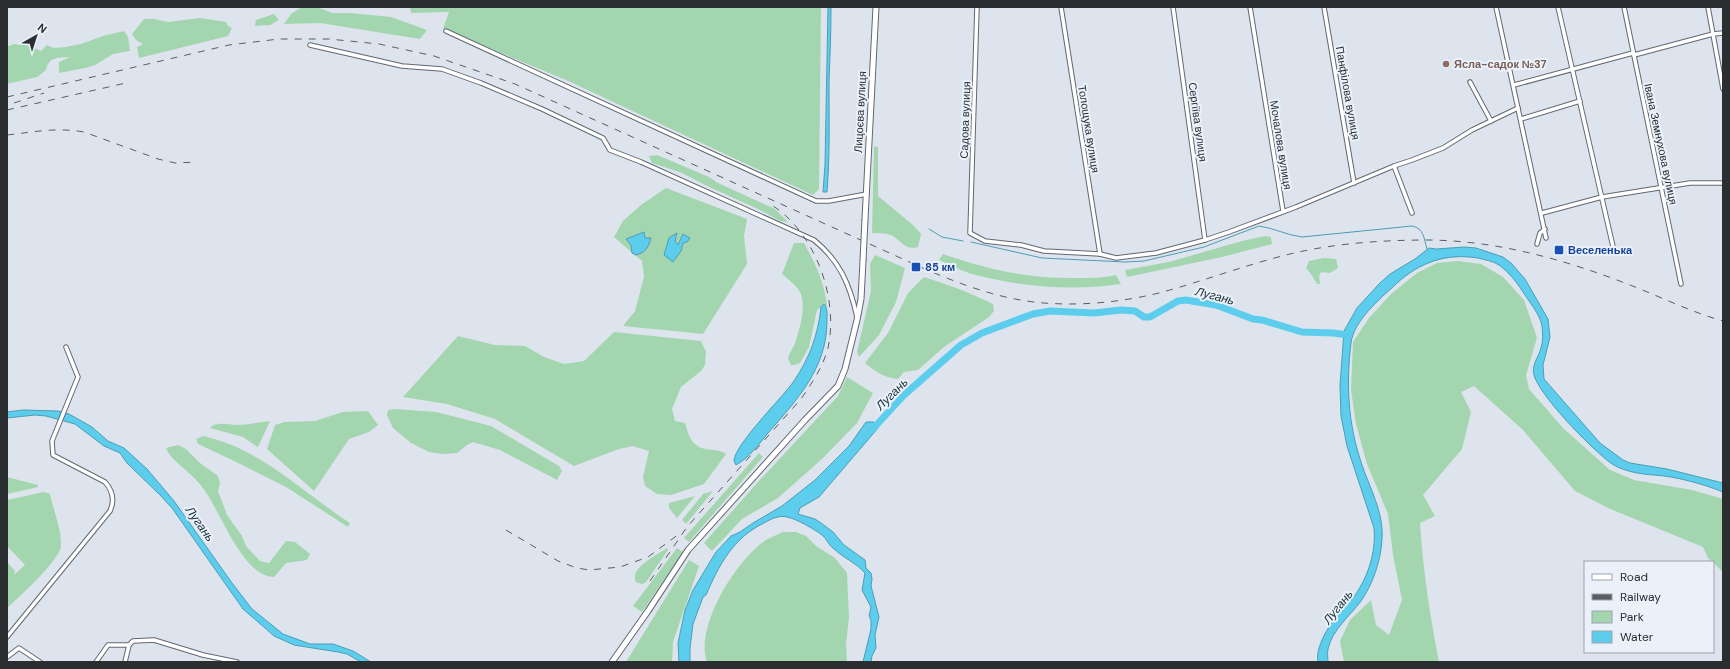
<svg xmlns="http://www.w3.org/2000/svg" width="1730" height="669" viewBox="0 0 1730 669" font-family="'DM Sans',sans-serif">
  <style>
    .green { fill: #a3d6ae }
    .water { fill: #5ccdec; stroke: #4d9db4 }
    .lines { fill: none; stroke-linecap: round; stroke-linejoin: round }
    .stream { stroke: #4d9db4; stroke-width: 1 }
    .river { stroke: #5ccdec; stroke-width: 7 }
    .street-casing { stroke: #626871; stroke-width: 5.5 }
    .secondary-casing { stroke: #626871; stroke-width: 7 }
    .street { stroke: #fff; stroke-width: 3.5 }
    .secondary { stroke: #fff; stroke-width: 5 }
    .rail { stroke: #5a5e63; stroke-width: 1; stroke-dasharray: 7 7; stroke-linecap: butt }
    .secondary-bridge-casing { stroke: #626871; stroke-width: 7; stroke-linecap: butt }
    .secondary-bridge { stroke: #fff; stroke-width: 5 }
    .education-dot { fill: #8d6e63; stroke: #eaf1fb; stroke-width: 1.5 }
    .transit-dot { fill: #1a4fb4; stroke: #eaf1fb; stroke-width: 1.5 }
    .labels { text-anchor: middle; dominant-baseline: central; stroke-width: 4; stroke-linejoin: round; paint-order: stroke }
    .education-label { font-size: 11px; font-weight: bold; fill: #785e54; stroke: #eaf1fb; text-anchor: start }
    .street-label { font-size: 11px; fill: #2b2e31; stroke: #eaf1fb }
    .transit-label { font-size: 11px; font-weight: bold; fill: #164399; stroke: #eaf1fb; text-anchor: start }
    .water-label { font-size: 12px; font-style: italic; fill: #1a2e34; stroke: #eaf1fb }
  </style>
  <rect width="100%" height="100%" fill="#dde4ed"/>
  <g class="green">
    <polygon points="302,7 316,7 333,13 350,13 391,17 427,30 420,39 320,23 284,24 291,14"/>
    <polygon points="410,7 821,7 819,189 813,195 566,80 443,29 449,12 411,13"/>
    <polygon points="274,14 279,20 270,25 255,26 256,20"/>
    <polygon points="200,18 226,22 228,26 232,28 228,36 139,58 137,47 143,44 136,40 132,34 144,19 154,19 168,22"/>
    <path d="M 124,31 L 128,37 L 130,51 L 113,54 L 95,65 L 85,68 L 59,73 L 59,62 L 70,57 C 58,58 49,56 46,70 L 37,77 L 7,84 L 7,47 C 18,40 30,46 41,51 L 47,45 L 53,48 L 66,47 L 81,44 L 103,36 Z"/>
    <path d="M 874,146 L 878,147 L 878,196 L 913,225 L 921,234 L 918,247 C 905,251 901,240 891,235 C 885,233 878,233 872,233 Z"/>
    <polygon points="657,155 709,177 718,183 775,209 788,222 780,221 760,210 705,185 682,173 652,163 649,156"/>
    <polygon points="666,188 747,219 744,236 747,264 703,334 623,326 635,311 644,277 642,261 614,237 623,221 641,205"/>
    <polygon points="1265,236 1271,237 1272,244 1222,257 1127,277 1125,270 1169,262 1242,241"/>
    <path d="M 794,243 L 804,243 C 815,263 825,283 827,307 L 824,304 L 817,310 L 809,347 L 800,363 L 794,365 L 791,365 L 788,359 C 789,353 793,349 795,343 C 800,329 808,301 798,289 C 794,283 787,279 782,274 Z"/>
    <path d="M 943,254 C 989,270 1029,279 1079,278 C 1091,278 1103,278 1116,275 L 1121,284 C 1074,291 1021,287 976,275 C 963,272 951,265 939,260 Z"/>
    <polygon points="875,255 905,268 896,302 879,335 859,357 857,352 871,291 870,264"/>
    <polygon points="1324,258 1336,259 1338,268 1330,273 1321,272 1319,276 1320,284 1317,284 1311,274 1306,268 1309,261"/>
    <path d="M 1458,261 L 1481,264 L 1503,277 L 1524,300 L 1537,338 L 1526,375 L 1529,389 L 1563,428 L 1610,470 L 1634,480 L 1692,490 L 1723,499 L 1723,572 L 1708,558 L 1703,547 L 1608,508 L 1575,491 L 1523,430 L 1474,386 L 1461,392 L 1471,412 L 1462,449 L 1423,495 L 1435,516 L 1420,523 C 1423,570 1430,616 1439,662 L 1344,662 L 1340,641 L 1350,620 L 1371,600 L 1376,625 L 1389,635 L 1402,600 L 1393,555 L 1388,514 L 1367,464 L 1356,424 L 1351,390 L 1353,342 L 1369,318 L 1391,294 L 1417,273 L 1437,263 Z"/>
    <path d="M 924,277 C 947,284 971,293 993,304 L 994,311 L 989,317 L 944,347 L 918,370 L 904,372 L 898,379 C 883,377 876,372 865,363 L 888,333 L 908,293 Z"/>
    <path d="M 614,332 L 701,341 L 706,352 L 705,365 L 701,371 L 681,387 L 672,409 L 675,421 L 685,423 C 687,429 689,439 694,443 C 703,453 717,447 726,454 L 704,484 L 671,495 L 657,494 L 645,486 L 643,477 L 649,451 L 633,446 L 619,449 L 574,466 L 495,419 L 447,404 L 403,397 L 458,336 L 495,345 L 525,346 L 544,357 L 564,364 L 584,361 Z"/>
    <polygon points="847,377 873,393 857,423 823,458 778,498 742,519 712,551 704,543 758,482 838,396"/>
    <polygon points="394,409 436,412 491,426 559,466 562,471 557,480 500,450 473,442 467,445 457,453 443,454 429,452 411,443 393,428 387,415 388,410"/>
    <polygon points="368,411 378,425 369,432 349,439 314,491 267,449 275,425 284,422 315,421 343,412"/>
    <path d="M 270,421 L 258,447 L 243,437 L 210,428 C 217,421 228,425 237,425 C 248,425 259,422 270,421 Z"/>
    <path d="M 203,436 C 260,448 303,493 350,523 L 348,527 L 286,487 L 230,459 L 198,444 L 196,439 Z"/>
    <path d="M 178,445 L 186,449 L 200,463 L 218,476 L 220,483 L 218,491 L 227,515 L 242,536 L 246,546 L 260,561 L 269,563 L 286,541 L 295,542 L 310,554 L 307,560 L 286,563 L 274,577 C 239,575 220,505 198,482 C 188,470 174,463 166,449 L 169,447 Z"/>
    <polygon points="759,453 763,457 689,542 684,538"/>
    <polygon points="7,477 38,485 38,487 7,494"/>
    <polygon points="713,491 686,524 682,520 703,494"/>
    <path d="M 44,492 L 50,494 C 53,509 62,531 61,546 C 60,560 19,597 7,608 L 7,562 L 15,571 L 14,575 L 25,565 L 7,546 L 7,500 Z"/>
    <polygon points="695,496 677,518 669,508 669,503"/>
    <path d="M 783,532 L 796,532 L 806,536 L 816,546 L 835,558 L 847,573 L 849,617 L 846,644 L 847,662 L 707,662 C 694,627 737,559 766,540 C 771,537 777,535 783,532 Z"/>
    <path d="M 667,548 L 668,550 L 646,582 L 642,584 L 636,582 C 629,568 657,555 667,548 Z"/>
    <polygon points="677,548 683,552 642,612 633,606"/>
    <polygon points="689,560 699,566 673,642 672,662 626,662"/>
  </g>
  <g class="water">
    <path d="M 828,7 L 831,7 C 831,32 830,56 829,81 C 829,118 830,155 827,192 L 823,192 L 825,165 Z"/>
    <path d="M 644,232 L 645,238 L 651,238 C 648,248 646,252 636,255 L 632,253 L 631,245 L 626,239 Z"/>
    <polygon points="677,233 675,241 678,245 683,234 690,238 687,242 683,243 681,251 673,262 664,255 669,238"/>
    <path d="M 1464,247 L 1476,248 L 1503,257 L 1511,263 L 1525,279 L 1548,319 L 1550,337 L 1543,365 L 1544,379 L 1600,443 L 1623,460 L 1630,463 L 1667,469 L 1723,483 L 1723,492 C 1704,484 1674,476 1654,475 C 1639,474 1620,471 1608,461 C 1587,444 1545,401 1535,378 C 1530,366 1538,359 1541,348 C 1543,342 1543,333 1542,326 C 1540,315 1531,304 1525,295 C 1518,284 1510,273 1499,265 C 1493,261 1485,260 1478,258 C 1446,253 1420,262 1396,284 C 1380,299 1354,320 1351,343 C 1346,384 1348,423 1361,462 C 1369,487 1384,512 1382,539 C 1381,560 1373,584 1361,601 C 1350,616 1332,630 1328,649 C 1327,653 1328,658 1328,662 L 1318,662 C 1315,647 1329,626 1337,615 C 1344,606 1354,599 1359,589 C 1370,571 1376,549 1374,528 L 1347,446 L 1341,416 L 1340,385 L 1344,331 L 1357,308 L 1379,284 L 1390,274 L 1415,259 L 1429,248 L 1436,249 Z"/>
    <path d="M 824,304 C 828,309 827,315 827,321 C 827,368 797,400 768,433 C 759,444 749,458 736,465 L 734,461 C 734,445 783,397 794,381 C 810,357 818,335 821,307 Z"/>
    <polygon points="23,410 58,411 69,414 92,427 108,441 124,448 147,469 174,501 232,583 252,609 283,634 310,644 333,644 353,651 371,662 361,662 347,654 338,652 294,645 274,636 265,628 243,609 172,508 161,496 127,463 120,453 104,446 75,424 46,416 35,415 7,418 7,412"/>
    <path d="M 866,422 L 874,422 L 878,428 L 819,497 L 800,508 L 798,514 L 815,519 L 821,523 L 833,532 L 844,545 L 865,560 L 866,568 L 871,573 L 872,579 L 871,586 L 879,617 L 875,635 L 876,648 L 872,656 L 871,662 L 863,662 L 871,629 L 871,620 L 869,616 L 871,607 L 862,590 L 865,573 C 856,563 844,558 834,549 C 829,546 827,539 822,535 C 814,529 797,519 787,517 C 779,515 771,519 764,523 C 733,538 719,565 706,595 L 703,597 L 693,624 L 690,648 L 690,662 L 679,662 L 678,643 L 685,610 L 693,590 L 716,552 L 731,536 L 740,532 L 753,523 L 782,506 L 815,480 L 849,446 Z"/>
  </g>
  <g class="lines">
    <g class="stream">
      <polyline points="929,229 942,237 963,241"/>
      <path d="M 971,242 L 1042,258 L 1125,262 L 1144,261 L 1204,247 L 1259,226 C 1274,228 1286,235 1302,237 L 1412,226 C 1424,228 1424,239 1427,249"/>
    </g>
    <polyline class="river" points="871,431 904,395 961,345 982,333 1033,314 1050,311 1094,313 1121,310 1135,311 1144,317 1150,317 1178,301 1186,300 1216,305 1253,319 1262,320 1302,332 1333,333 1348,335"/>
    <defs>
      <g id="street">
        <polyline points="977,7 970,233 985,241 1021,245 1044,251 1100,254 1116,258 1156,253 1205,240 1229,232 1296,207 1394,166 1412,160 1443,148 1472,130 1518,108"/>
        <polyline points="1061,7 1100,254"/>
        <polyline points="1173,7 1205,240"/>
        <polyline points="1250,7 1283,211"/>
        <polyline points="1324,7 1354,183"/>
        <polyline points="1496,7 1546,238"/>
        <polyline points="1558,7 1614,251"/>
        <polyline points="1624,7 1681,284"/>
        <polyline points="1708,7 1723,89"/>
        <polyline points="446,31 816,201 829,201 867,194"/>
        <path d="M 310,45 L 402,66 L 442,69 L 481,83 L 542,109 L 603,138 L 610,150 L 641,162 L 814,240 C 840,261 850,285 857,317"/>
        <polyline points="1634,55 1713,34 1723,33"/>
        <polyline points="1470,82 1491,121"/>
        <polyline points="1514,85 1633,53"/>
        <polyline points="1521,119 1580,101"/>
        <polyline points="1394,166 1412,213"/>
        <polyline points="1542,213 1602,197 1690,183 1723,183"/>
        <polyline points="1537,244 1540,233 1545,229"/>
        <path d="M 7,637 L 110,511 C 115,500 113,491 105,482 L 53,455 L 52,441 L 78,377 L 66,347"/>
        <polyline points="7,657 19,648 40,662"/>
        <polyline points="96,662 108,645 129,645 133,641 154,640 203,655 237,662"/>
        <polyline points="125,662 129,645"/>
      </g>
      <g id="secondary">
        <polyline points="865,219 876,7"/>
        <polyline points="612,662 648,611 688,550 805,420 838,386 845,369 857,320 861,299 863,261"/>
      </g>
    </defs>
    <use href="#street" class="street-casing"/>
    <use href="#secondary" class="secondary-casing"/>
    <use href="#street" class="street"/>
    <use href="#secondary" class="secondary"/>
    <g class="rail">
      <path d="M 7,97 L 229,45 L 279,39 L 329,39 L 379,44 L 434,56 L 515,84 L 925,269 C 962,285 1003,300 1044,303 C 1082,306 1122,302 1159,293 C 1204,281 1248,264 1294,253 C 1338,243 1384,240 1430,240 C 1499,241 1566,260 1630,285 C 1661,297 1691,312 1723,321"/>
      <polyline points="14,103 44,93"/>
      <polyline points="7,110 126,83"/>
      <path d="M 7,135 C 35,132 55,127 84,132 L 158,159 L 175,163 L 197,162"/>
      <polyline points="506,530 558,561 577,568 589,570 620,567 648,557 679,534"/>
      <path d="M 650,581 L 687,527 L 801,399 C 812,383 823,367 828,348 C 839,298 815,231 770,204"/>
    </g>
    <defs>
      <polyline id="secondary-bridge" points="863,261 865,219"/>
    </defs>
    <use href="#secondary-bridge" class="secondary-bridge-casing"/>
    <use href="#secondary-bridge" class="secondary-bridge"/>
  </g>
  <circle class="education-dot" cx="1446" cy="64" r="4"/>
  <g class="transit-dot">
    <rect x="1554" y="245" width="10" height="10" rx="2"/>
    <rect x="911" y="262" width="10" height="10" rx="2"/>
  </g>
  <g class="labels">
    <g class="education-label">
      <text x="1454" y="64">Ясла-садок №37</text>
    </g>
    <g class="street-label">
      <text transform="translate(1348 93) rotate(80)">Панфілова вулиця</text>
      <text transform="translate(860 112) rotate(-87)">Лицоєва вулиця</text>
      <text transform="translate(965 120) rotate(-88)">Садова вулиця</text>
      <text transform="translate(1198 122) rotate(82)">Сергіїва вулиця</text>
      <text transform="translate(1089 129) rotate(81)">Толощука вулиця</text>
      <text transform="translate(1661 144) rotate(78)">Івана Земнухова вулиця</text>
      <text transform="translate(1281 145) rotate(81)">Мочалова вулиця</text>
    </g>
    <g class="transit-label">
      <text x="1568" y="250">Веселенька</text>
      <text x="925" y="267">85 км</text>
    </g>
    <g class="water-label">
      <text transform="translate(1215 296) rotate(14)">Лугань</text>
      <text transform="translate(892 394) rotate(-45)">Лугань</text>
      <text transform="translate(200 524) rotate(55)">Лугань</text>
      <text transform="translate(1338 607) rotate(-51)">Лугань</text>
    </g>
  </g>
  <rect width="1730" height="669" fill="none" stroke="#2b2e31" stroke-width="16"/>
  <rect x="1584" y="561" width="130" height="92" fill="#eaf1fb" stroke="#9ea3aa"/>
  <rect x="1592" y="574" width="20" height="6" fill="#ffffff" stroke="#9ea3aa"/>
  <text x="1620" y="581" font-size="12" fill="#2b2e31">Road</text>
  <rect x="1592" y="594" width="20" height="6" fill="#5a5e63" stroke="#9ea3aa"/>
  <text x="1620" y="601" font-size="12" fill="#2b2e31">Railway</text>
  <rect x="1592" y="611" width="20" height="12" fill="#a3d6ae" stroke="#9ea3aa"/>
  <text x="1620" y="621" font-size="12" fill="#2b2e31">Park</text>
  <rect x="1592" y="631" width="20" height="12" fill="#5ccdec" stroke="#9ea3aa"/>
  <text x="1620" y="641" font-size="12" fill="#2b2e31">Water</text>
  <g transform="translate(36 36) rotate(39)" stroke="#eaf1fb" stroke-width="3" paint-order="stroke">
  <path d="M0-3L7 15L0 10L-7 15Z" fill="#2b2e31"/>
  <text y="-6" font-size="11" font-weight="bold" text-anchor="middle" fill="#2b2e31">N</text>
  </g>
</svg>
